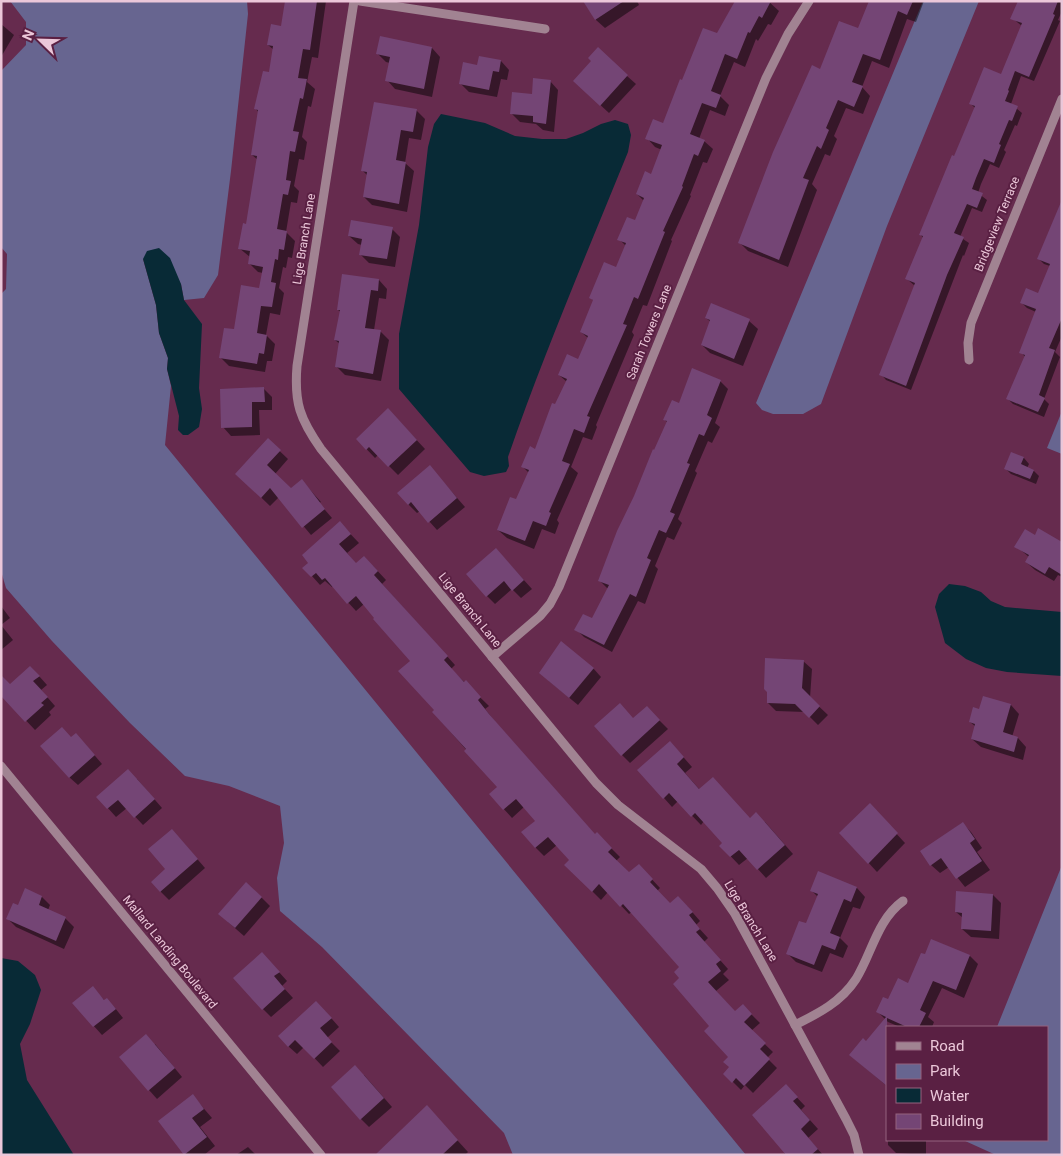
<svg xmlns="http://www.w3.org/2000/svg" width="1063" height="1156" viewBox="0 0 1063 1156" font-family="Roboto,sans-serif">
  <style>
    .green { fill: #676590 }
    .water { fill: #082a36 }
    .shadow { fill: #0007 }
    .building { fill: #744575 }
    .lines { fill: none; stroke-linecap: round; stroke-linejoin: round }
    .minor { stroke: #a18392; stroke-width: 9 }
    .labels { text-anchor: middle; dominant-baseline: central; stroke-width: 4; stroke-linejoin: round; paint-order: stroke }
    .street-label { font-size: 12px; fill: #ebc7d9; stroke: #5a2043 }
  </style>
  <rect width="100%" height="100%" fill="#662b4e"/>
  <g class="green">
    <polygon points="10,1 247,1 248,14 231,171 218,275 204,298 184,300 181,284 143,259 156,305 159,333 168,358 167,369 171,386 165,445 746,1155 513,1155 504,1133 322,947 280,911 277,878 284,843 280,806 229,786 185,776 130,723 52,641 6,588 1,571 1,294 6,289 7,254 1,247 1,71 26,45 26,22"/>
    <polygon points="923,1 979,1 887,226 821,404 803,414 773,414 762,410 756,403"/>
    <polygon points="1062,411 1062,454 1047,448"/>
    <polygon points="1062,865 1062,1155 996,1155 963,1140 1047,1140 1047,1027 997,1027"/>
  </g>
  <g class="water">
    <path d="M 441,114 L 485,123 L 515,136 L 542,139 L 566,139 L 583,133 L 601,124 L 615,120 L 628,124 L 631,135 L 628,152 C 587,253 544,353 508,457 L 509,466 L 506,472 L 484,476 L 470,472 L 399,389 L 399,334 L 419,225 L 428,147 L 434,124 Z"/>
    <polygon points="159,248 170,258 181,284 184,300 202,324 199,388 202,409 199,427 188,435 183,435 178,430 179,416 167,369 168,358 159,333 156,305 143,259 147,251"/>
    <polygon points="949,584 965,586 981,592 991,601 1005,607 1062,612 1062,676 1007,672 986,668 966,659 945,643 935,607 939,594"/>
    <polygon points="1,958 18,961 35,975 41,990 30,1024 20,1044 27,1080 74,1155 1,1155"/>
  </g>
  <g class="shadow">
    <polygon points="286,1 326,1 318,58 312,57 307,82 315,89 311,107 308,106 302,137 307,142 304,160 299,159 294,186 299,191 297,203 291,202 286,232 295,241 292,258 288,257 286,268 283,267 279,288 284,293 280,315 270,313 266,335 275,344 272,361 267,361 265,372 229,366 221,358 260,289 263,273 258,272 249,263 250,257 239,248 247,225 258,160 252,155 259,113 256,109 270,73 274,50 268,45 282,27"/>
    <polygon points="584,1 637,1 639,5 605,28 596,20"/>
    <polygon points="768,1 779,11 771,25 768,24 758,41 756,39 745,67 734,62 720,96 729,105 725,116 710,110 699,139 704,141 713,149 707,163 703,162 690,195 691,196 671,240 672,241 647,306 643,305 632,332 634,335 596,425 597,427 592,440 583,437 571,467 578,473 557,520 559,523 555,534 542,529 534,549 507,538 498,530 517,501 529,473 522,466 536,450 567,382 559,375 579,360 588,338 581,332 594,301 591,298 617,268 626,246 619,239 636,222 644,201 637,194 652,175 662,150 655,147 647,138 663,124 683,81 718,35"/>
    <polygon points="870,1 924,1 916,22 907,19 889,68 872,61 862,87 870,96 863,114 846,108 834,136 837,139 830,156 825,154 812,184 817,190 788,267 748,251 740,243 821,70 859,30"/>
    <polygon points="1019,1 1062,1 1062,11 1058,20 1060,21 1034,81 1021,76 1011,104 1022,113 1017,126 1015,125 1004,150 1006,152 999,168 990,164 981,184 978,193 987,200 982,212 972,208 960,237 969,243 964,256 963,255 911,390 886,380 881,374 915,286 907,279 923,238 921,235 975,108 971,104 1002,75 1022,26 1012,18"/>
    <polygon points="1,24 14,35 1,57"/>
    <polygon points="432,48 440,57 432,97 395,89 387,80 390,63 386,62 377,53"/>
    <polygon points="501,61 509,70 507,80 501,79 497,97 469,92 460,83 478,66"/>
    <polygon points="593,61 627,76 636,84 609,113 583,89"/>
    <polygon points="550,81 558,90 554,132 543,130 536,124 520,122 512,114"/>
    <polygon points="416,110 425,119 421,140 409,138 405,163 414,171 407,212 372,205 364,197 368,176 362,170"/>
    <polygon points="1061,204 1062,336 1055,352 1060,357 1044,399 1049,404 1044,417 1013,404 1008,399 1026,358 1021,352 1036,312 1027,308 1021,302 1039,295 1050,266 1044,264 1038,258"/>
    <polygon points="392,229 400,237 395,267 369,263 360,254 362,245 358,244 349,236"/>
    <polygon points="379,280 387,289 386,299 379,298 374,330 381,332 389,340 381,381 345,375 336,366 340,344 335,340 341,312 338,310"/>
    <polygon points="711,305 749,321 758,329 743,366 710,353 702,345 711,322 706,318"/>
    <polygon points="720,381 728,389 715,423 720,427 712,443 708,441 695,471 697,473 678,519 682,523 674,540 667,537 655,566 658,569 645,604 638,601 612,652 584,637 576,629 592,620 608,589 600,581 668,423 665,420 679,405"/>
    <polygon points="264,389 272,397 272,410 259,410 260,435 231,436 223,427"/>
    <polygon points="397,419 425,449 398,475 378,455 375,458 357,439"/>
    <polygon points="268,440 288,459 275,474 291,490 302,481 321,502 319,503 332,518 311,535 279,497 270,506 237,474"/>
    <polygon points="1012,454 1024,458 1029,464 1027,468 1034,471 1039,476 1036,484 1011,474 1006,469"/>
    <polygon points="430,467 465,507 437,530 420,511 417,513 408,504"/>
    <polygon points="340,523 359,543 347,553 356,564 373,566 386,580 382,584 455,665 451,669 489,706 485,709 497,724 595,835 597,834 620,857 616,861 629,874 647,874 660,888 657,891 670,904 687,906 700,921 696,925 708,938 704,942 728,969 723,974 729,980 716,991 735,1012 751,1014 760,1023 751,1031 773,1052 767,1058 777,1068 753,1093 745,1085 741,1090 725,1074 731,1067 730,1057 681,978 681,967 632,912 629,914 608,892 601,900 566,865 570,860 557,845 544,856 536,848 523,833 536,821 524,807 512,818 491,795 499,787 433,712 435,710 412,661 364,604 356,611 333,586 332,587 325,581 320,585 312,576 310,563"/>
    <polygon points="1035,536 1062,544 1062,577 1058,575 1054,581 1035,570 1026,562 1029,557 1016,546"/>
    <polygon points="504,558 532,589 521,598 512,589 495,604 487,596"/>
    <polygon points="1,606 10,618 1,625"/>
    <polygon points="1,625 13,640 1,650"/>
    <polygon points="803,661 812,669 810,698 828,715 818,725 805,712 776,711 768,703"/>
    <polygon points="593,668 601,677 578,705 549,681"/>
    <polygon points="39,676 47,685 41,690 55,706 49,712 51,715 35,730 1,694 10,686"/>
    <polygon points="984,697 1011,705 1019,714 1012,737 1018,738 1026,747 1023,760 981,747 972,739 976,727 970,722 980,710"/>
    <polygon points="655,716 668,729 630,763 622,755 634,719"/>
    <polygon points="72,739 84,743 102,764 78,785 69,777"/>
    <polygon points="678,751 692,767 685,773 700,790 750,820 765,822 793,854 766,878 748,858 739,865 721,846 724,843 704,821 701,825 678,801 672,807 664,798"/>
    <polygon points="137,779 162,808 143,825 127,808 116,817 98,797"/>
    <polygon points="878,814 905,843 877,872 841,833"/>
    <polygon points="962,823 971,832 982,848 977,852 990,870 965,887 949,867 940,873 931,865 922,851"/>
    <polygon points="180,839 205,868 169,900 160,891"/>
    <polygon points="819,873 857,888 865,897 860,909 853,907 840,938 848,946 843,958 830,953 822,972 796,962 787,953 807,925 818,897 812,891"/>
    <polygon points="993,895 1001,903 999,939 971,937 962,929 963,918 956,912"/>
    <polygon points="42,897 50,905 48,910 65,918 74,927 64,949 16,927 8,919 18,907"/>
    <polygon points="261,897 270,906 244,936 228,922"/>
    <polygon points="970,956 978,964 964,998 942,988 928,1017 934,1022 932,1027 900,1027 888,1022 879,1013 888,1001 909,985"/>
    <polygon points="270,962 287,981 282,986 293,998 271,1017 263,1009"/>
    <polygon points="93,988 105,1001 115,1008 123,1018 102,1035 74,1004"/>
    <polygon points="325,1011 339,1027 327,1038 340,1051 323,1067 304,1047 297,1054 288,1046"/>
    <polygon points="887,1036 887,1086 850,1055 867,1043"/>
    <polygon points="155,1044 182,1077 157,1099 149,1090"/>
    <polygon points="364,1075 392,1107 369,1127 361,1119"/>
    <polygon points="786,1086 805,1106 801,1110 818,1129 808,1138 823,1155 783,1155 786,1152"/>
    <polygon points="193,1096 212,1118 200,1127 215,1146 204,1155 186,1155 160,1121"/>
    <polygon points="427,1107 468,1152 465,1155 377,1155"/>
    <polygon points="888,1140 926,1140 926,1155 896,1153 888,1145"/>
    <polygon points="248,1147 256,1155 236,1155"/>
  </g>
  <g class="building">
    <polygon points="285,1 317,1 310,50 303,49 298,78 307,79 303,99 300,98 293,131 299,132 295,152 290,151 286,180 291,181 288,195 283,194 277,229 287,231 284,250 279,249 278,260 275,259 271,282 276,283 272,307 261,306 257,333 267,335 264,354 259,353 257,364 219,358 224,328 234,329 241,285 259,288 263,267 248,264 250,251 238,249 243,223 246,224 257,156 251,155 258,110 254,109 263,71 269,72 273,46 267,45 271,24 281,26"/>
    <polygon points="583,1 624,1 595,20"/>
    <polygon points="735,1 771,1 762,18 759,16 750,33 748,32 737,59 725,54 711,91 721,95 716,108 702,103 690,134 705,140 698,156 694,154 682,186 683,187 663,231 665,232 638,299 634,297 623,324 627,325 587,416 590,417 584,433 574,429 562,461 570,464 549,512 551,513 546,526 533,521 525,541 497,530 510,497 516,499 529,470 521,467 530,446 535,449 552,403 555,404 567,379 558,375 567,354 578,359 588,336 580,332 593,300 589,298 604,262 616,267 626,243 617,240 627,217 635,220 644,198 636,194 645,171 651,174 662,145 645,139 653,119 663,123 680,79 682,80 703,28 717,33"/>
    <polygon points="869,1 913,1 907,15 898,11 880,60 863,54 852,82 863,86 854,107 838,100 826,128 829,130 821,149 817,146 803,178 809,180 779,260 738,243 773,152 812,65 820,69 839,21 858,28"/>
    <polygon points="1018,1 1058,1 1053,14 1055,15 1029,77 1015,71 1008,90 1009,91 1005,101 1018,106 1012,121 1009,120 999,144 1001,145 994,163 984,159 976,178 972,189 983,193 977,208 967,204 954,233 964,237 947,275 906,386 879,375 915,283 905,279 923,236 919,235 952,155 954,156 975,106 969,104 984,67 1001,74 1022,23 1010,19"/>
    <polygon points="380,36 432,47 424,89 385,81 390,57 376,54"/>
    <polygon points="598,47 628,75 600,106 573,81 591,61 588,58"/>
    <polygon points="479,56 501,60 499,72 493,71 489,90 459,84 463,62 477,65"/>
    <polygon points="533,78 551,80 546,124 533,122 533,116 510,114 512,92 532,94"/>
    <polygon points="374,102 417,109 413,132 401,130 396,160 406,162 399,204 363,197 367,172 361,171"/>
    <polygon points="1061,202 1062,318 1049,348 1055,350 1039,395 1045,398 1038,412 1006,399 1025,355 1019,353 1036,309 1020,303 1026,288 1038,293 1050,264 1037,259"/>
    <polygon points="351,220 393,227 387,259 359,255 362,239 348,236"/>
    <polygon points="342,274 379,279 378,291 371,290 365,328 381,330 373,374 335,367 339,341 334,340 340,310 337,310"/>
    <polygon points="711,303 750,319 734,359 701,345 710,320 705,318"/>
    <polygon points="692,368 721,380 707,415 712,418 704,436 699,434 687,463 690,464 670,512 675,514 666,533 659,530 647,558 651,560 636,597 630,594 604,645 574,630 583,614 592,618 609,585 598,581 617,531 634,496 653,449 654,450 667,421 663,420 672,400 679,403"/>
    <polygon points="264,387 265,402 252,402 252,427 221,428 220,389"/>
    <polygon points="388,408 417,440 388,467 369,447 366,450 356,439"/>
    <polygon points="268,438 281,450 267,465 291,488 302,479 325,509 302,528 270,488 261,498 235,474"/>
    <polygon points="1011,452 1024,457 1021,464 1034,470 1030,479 1004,469"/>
    <polygon points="430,465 457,498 428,523 411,502 408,505 397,493"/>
    <polygon points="340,521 351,534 339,544 356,563 364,556 378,571 374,575 448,656 444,660 464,682 466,680 481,697 478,700 489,714 595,834 597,832 612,848 608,852 629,872 639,864 653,879 650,882 670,903 678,896 693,912 689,915 700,929 696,932 721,960 716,964 721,971 708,982 735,1011 743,1004 752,1014 744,1022 766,1043 760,1049 770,1059 744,1086 736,1078 732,1083 723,1074 729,1067 723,1062 728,1057 704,1031 709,1026 673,984 679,978 674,972 679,967 623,904 620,907 599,884 592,892 564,865 569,860 548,837 535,848 521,832 535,821 516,799 503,810 489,794 497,787 464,751 466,749 432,712 434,710 398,671 410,661 373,619 374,618 356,596 347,604 325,578 322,580 316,573 311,577 302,568 308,563 302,555"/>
    <polygon points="1038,528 1062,542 1062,575 1049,567 1045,574 1025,562 1029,555 1014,547 1025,529 1035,535"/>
    <polygon points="496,548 524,580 512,591 504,581 486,597 466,574"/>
    <polygon points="561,641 594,668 569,698 539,673"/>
    <polygon points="765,658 804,660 802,688 820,706 809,718 795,704 767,703 767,692 764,689"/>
    <polygon points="30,666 40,676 33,681 48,697 41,703 44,705 25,722 1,696 1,675 10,684"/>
    <polygon points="983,696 1011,704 1003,732 1018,737 1014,752 971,739 975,724 969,722 973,707 979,709"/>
    <polygon points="620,703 633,718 647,706 660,720 621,756 594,726"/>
    <polygon points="62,727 71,737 76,733 95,755 69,778 40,746"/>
    <polygon points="670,741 684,757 677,764 699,789 713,777 750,818 756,812 785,845 757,870 739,850 730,857 719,846 722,843 695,813 691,817 669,793 663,799 637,770"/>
    <polygon points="128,769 155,799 134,818 118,800 107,809 96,797"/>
    <polygon points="870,803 898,833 868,864 839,833"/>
    <polygon points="963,822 975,839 970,843 982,861 956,879 941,858 930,866 920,851"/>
    <polygon points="172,829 198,859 160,892 151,882 165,869 148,849"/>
    <polygon points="818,871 857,887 851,902 844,899 830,933 840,937 835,950 822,945 814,965 786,954 799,921 806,923 818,894 810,891"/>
    <polygon points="246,882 262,897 235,928 218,914"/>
    <polygon points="25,888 42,896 39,905 66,917 56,941 6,919 13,903 18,905"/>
    <polygon points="956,891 993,894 991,931 961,929 962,913 955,912"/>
    <polygon points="931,939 970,955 956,990 933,981 920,1010 926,1013 919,1027 907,1027 887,1018 887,1086 849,1055 863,1038 866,1041 886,1017 876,1012 883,997 888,999 898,978 908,983 921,953 925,954"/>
    <polygon points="262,952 280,972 274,976 285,989 262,1010 233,978"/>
    <polygon points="93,986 104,1000 107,998 116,1009 93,1027 72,1003"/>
    <polygon points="316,1001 332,1018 320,1028 332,1042 314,1059 295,1040 288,1047 278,1036"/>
    <polygon points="146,1034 175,1068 148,1091 119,1057"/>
    <polygon points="355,1065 384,1098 360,1120 331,1087"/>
    <polygon points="786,1084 798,1097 793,1101 810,1120 801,1129 818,1149 811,1155 786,1155 752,1115"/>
    <polygon points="193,1094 204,1109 192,1118 207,1137 184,1155 158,1121"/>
    <polygon points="427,1105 458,1140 442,1155 375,1155"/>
  </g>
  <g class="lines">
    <g class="minor">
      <path d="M 354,1 L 297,366 C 294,403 300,419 321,449 L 596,783 L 618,805 L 701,869 L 717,888 L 735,914 L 846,1119 L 854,1135 L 859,1155"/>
      <polyline points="360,1 545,29"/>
      <polyline points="969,360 968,343 971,323 1062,99"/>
      <polyline points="492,657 540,616 550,604 559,587 766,78 788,34 809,1"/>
      <polyline points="1,766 321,1155"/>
      <path d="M 795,1025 C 819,1013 841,1002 856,979 C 872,953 877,920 903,901"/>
    </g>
  </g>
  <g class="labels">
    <g class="street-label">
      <text transform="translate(997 224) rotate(-68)">Bridgeview Terrace</text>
      <text transform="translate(304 239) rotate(-81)">Lige Branch Lane</text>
      <text transform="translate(649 332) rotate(-68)">Sarah Towers Lane</text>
      <text transform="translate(470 610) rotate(51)">Lige Branch Lane</text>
      <text transform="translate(751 921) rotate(59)">Lige Branch Lane</text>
      <text transform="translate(170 952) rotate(51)">Mallard Landing Boulevard</text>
    </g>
  </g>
  <rect width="1063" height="1156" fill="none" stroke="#ebc7d9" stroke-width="5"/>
  <rect x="886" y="1026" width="162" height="115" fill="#5a2043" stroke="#94637f"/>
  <rect x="896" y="1042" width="25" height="8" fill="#a18392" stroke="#94637f"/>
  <text x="930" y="1051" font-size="15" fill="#ebc7d9">Road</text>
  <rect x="896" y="1064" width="25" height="15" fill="#676590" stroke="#94637f"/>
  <text x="930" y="1076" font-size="15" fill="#ebc7d9">Park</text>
  <rect x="896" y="1088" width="25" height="15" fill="#082a36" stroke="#94637f"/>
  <text x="930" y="1101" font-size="15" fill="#ebc7d9">Water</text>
  <rect x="896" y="1114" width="25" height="15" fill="#744575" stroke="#94637f"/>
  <text x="930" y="1126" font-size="15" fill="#ebc7d9">Building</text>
  <g transform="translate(40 40) rotate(293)" stroke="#5a2043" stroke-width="4" paint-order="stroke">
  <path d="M0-4L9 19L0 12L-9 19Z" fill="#ebc7d9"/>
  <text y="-8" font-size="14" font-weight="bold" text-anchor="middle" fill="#ebc7d9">N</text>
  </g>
</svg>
